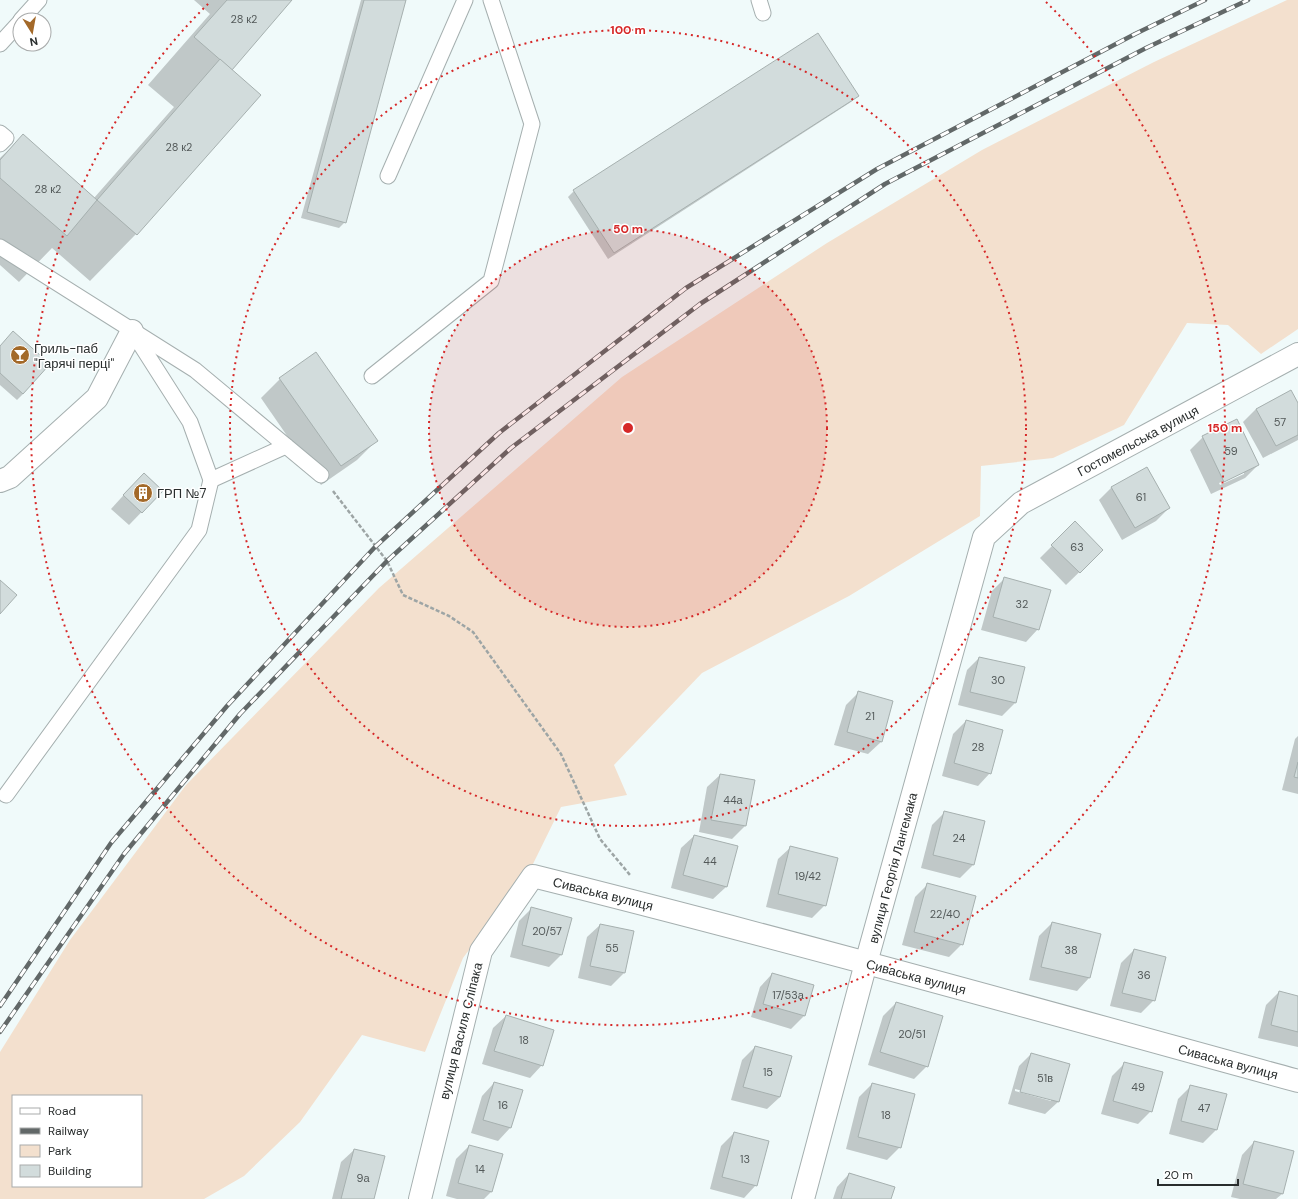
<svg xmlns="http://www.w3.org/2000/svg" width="1298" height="1199" viewBox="0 0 1298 1199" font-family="'DM Sans',sans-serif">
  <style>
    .green { fill: #f3e0ce; fill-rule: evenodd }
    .shadow { fill: #0003; fill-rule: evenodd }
    .building { fill: #d2dcdc; stroke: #a6b0af }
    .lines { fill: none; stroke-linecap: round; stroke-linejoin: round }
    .lane-casing { stroke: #a5afaf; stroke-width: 17 }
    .street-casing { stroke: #a5afaf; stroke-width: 24 }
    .path { stroke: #9da5a5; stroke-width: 2.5; stroke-dasharray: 4 2; stroke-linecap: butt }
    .lane { stroke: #fff; stroke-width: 15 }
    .street { stroke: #fff; stroke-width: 22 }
    .rail-casing { stroke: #626868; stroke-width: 4.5 }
    .rail { stroke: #fff; stroke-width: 3; stroke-dasharray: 9; stroke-linecap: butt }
    .ring { fill: none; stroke: #d62828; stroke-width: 2; stroke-dasharray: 2 4 }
    .labels { text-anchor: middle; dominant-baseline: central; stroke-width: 3; stroke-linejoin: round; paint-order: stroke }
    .number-label { font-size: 11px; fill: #535959 }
    .poi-label { font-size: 13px; fill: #292d2d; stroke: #fff; text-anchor: start }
    .street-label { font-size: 13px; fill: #292d2d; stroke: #fff }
    .centre { fill: #d62828; stroke: #fff; stroke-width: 2 }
    .ring-label { font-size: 12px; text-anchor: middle; font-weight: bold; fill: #d62828; stroke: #fff; stroke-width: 3; stroke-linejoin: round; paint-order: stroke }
  </style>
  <rect width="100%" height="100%" fill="#f0fafa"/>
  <path class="green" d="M 1287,0 L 1298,0 L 1298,329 L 1261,354 L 1228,325 L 1187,323 L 1124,425 L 1053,458 L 981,466 L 980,516 L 849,596 L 702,673 L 614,765 L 627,795 L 561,807 L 532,866 L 463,958 L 425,1052 L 362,1035 L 300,1122 L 244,1176 L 204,1199 L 0,1199 L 0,1052 L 70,940 L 186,785 L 379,588 L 622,377 L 827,243 L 982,150 L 1154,62 ZM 13,1096 L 141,1096 L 141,1186 L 13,1186 Z"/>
  <g class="shadow">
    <polygon points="194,0 291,0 231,70 259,95 136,234 90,281 52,248 19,282 0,265 0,158 23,136 94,198 174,107 148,85 210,14"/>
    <polygon points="361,0 405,0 345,222 339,228 301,218"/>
    <polygon points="858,96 851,102 608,259 568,197 574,191"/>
    <polygon points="0,347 23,394 17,400 0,385"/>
    <polygon points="280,379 376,441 357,460 321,485 261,398"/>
    <polygon points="1290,391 1298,405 1298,440 1263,458 1243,422 1256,409"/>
    <path d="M 1203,437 L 1258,465 L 1245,478 L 1211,494 L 1190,450 ZM 1244,472 L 1244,474 L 1220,485 L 1219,483 Z"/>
    <polygon points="131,487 162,491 129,525 111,509"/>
    <polygon points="1112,487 1169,508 1156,521 1122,540 1099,500"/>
    <polygon points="1075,523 1102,550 1066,585 1040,558"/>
    <polygon points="1005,578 1038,629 1026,642 981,630 992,591"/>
    <polygon points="979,658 1024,668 1015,703 1002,716 958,705 967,670"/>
    <polygon points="859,692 881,742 868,754 834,745 846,705"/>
    <polygon points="966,721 990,773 978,786 942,776 953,734"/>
    <polygon points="1298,736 1298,794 1282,790 1295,739"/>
    <polygon points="720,775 745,826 732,839 699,832 707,787"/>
    <polygon points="945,812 984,822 973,865 960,878 921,868 932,825"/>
    <polygon points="694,836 726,887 713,899 671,888 681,848"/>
    <polygon points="791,847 825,905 812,918 766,907 778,859"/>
    <polygon points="928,884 962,944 949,957 902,945 915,897"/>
    <polygon points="532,908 561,955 549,967 510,957 519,921"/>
    <polygon points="1052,923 1100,934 1089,978 1077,991 1029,980 1039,936"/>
    <polygon points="600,925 624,973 611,986 578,978 587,937"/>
    <polygon points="1134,950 1154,1000 1141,1013 1110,1006 1121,963"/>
    <polygon points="772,974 812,986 804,1016 791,1029 751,1017 760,987"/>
    <polygon points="1279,992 1298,997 1298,1047 1258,1038 1266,1005"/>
    <polygon points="896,1003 927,1066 914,1079 868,1065 883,1016"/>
    <polygon points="506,1016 542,1065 530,1078 482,1064 493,1028"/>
    <polygon points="755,1047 780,1097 767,1109 731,1100 742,1060"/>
    <path d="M 1031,1054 L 1058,1102 L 1045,1114 L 1008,1104 L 1019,1066 ZM 1015,1089 L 1051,1099 L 1051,1101 L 1015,1091 Z"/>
    <polygon points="1125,1063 1151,1111 1138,1124 1101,1114 1112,1076"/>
    <polygon points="494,1083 510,1128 498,1141 471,1133 482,1096"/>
    <polygon points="872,1084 900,1147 887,1160 846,1149 859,1097"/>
    <polygon points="1191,1086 1225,1095 1216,1130 1203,1143 1169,1134 1178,1099"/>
    <polygon points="734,1133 756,1185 744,1198 710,1189 721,1146"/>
    <polygon points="1254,1142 1293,1152 1282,1194 1276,1199 1240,1199 1231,1197 1242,1155"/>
    <polygon points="469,1146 502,1155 491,1192 484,1199 457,1199 446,1196 456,1159"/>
    <polygon points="354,1150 373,1199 332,1199 341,1162"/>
    <polygon points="849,1174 890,1199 833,1199 837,1187"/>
  </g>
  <g class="building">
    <polygon points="227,0 292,0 232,70 194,37"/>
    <polygon points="364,0 406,0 346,223 307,212"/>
    <polygon points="818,33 859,96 614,253 573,190"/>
    <polygon points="220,59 261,95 137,235 97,200"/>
    <polygon points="23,134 97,200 67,236 0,178 0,160"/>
    <polygon points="13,331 50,364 23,394 0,373 0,346"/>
    <polygon points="316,352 378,441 341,466 279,378"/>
    <polygon points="1291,390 1298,403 1298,435 1276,446 1256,409"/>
    <polygon points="1237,419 1259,465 1224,482 1202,436"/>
    <polygon points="1147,467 1170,508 1135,528 1111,487"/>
    <polygon points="144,473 163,491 142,513 123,495"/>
    <polygon points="1075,521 1103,550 1080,573 1051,545"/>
    <polygon points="1004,577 1051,590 1039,630 993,617"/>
    <polygon points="0,580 17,595 0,614"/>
    <polygon points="979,657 1025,667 1016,703 970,692"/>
    <polygon points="858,691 893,701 882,742 847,732"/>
    <polygon points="966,720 1003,730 991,774 954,763"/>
    <polygon points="1298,762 1298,778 1294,777"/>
    <polygon points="720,774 755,780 746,826 711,820"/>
    <polygon points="944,811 985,821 974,865 933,855"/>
    <polygon points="694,835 738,846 727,887 683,875"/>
    <polygon points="790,846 838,858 826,906 778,894"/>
    <polygon points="927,883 976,896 963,945 914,932"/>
    <polygon points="531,907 572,918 562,955 522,945"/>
    <polygon points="1052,922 1101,934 1090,978 1041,967"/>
    <polygon points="600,924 634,931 625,973 590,966"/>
    <polygon points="1134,949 1166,957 1155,1001 1122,993"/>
    <polygon points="772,973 814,985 805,1016 763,1004"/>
    <polygon points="1279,991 1298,996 1298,1032 1271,1025"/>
    <polygon points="896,1002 943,1016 928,1067 880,1052"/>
    <polygon points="506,1015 554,1030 543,1066 494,1051"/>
    <polygon points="755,1046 792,1056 780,1097 743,1087"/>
    <polygon points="1031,1053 1070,1064 1059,1102 1020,1092"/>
    <polygon points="1124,1062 1163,1072 1152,1112 1113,1101"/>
    <polygon points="494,1082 523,1090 511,1128 483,1120"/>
    <polygon points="872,1083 915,1094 901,1148 858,1137"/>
    <polygon points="1190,1085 1227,1094 1217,1130 1181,1121"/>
    <polygon points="734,1132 769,1141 757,1186 722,1177"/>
    <polygon points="1254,1141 1294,1151 1283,1194 1243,1184"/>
    <polygon points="469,1145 503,1154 492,1192 458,1183"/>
    <polygon points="354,1149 385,1156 374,1199 341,1199"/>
    <polygon points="849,1173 895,1187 891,1199 841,1199"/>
  </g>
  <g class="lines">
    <defs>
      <g id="lane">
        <polyline points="759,0 763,13"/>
        <polyline points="21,20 39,0"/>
        <polyline points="0,44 20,22"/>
        <polyline points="0,133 6,138 0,144"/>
        <polyline points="388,176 465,0"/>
        <polyline points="0,247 195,370 321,475"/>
        <polyline points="372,376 491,281 532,124 491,0"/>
        <polyline points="211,480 286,446"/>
        <polyline points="6,795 199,530 211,480 190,422 132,331"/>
      </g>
      <g id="street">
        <polyline points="0,481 10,477 97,398 132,331"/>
        <path d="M 420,1199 L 481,951 L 533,876 C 789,940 1043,1011 1298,1081"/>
        <polyline points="803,1199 866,963 984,537 1021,503 1298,354"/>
      </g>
    </defs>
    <use href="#lane" class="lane-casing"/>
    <use href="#street" class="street-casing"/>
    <polyline class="path" points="333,491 387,561 403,595 449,616 473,632 561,754 600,839 630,875"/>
    <use href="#lane" class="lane"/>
    <use href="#street" class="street"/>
    <defs>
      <g id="rail">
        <polyline points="0,1006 111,843 227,706 375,547 499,433 686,288 877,169 1135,34 1205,0"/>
        <polyline points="0,1032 124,854 240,714 387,561 511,448 700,304 885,184 1146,48 1248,0"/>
      </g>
    </defs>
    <use href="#rail" class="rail-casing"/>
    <use href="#rail" class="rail"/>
  </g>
  <circle cx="628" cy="428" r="199" fill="#d62828" fill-opacity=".12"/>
  <g class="ring">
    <circle cx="628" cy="428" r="199"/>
    <circle cx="628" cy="428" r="398"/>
    <path d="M1046 2A597 597 0 1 1 210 2"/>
  </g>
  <defs>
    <symbol id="bar-disc" viewBox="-11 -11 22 22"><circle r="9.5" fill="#a36929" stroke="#fff"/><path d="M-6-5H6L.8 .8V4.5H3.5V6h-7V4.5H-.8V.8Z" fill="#fff"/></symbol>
    <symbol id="building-disc" viewBox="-11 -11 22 22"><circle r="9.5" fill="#a36929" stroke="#fff"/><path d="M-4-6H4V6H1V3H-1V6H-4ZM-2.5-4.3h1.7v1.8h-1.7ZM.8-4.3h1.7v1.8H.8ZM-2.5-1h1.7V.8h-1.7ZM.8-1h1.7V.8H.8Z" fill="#fff"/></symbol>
  </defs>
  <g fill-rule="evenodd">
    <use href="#bar-disc" x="9" y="344" width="22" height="22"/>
    <use href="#building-disc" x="132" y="482" width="22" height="22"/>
  </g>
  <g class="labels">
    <g class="number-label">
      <text x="244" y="19">28 к2</text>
      <text x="179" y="147">28 к2</text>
      <text x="48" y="189">28 к2</text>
      <text x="1280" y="422">57</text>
      <text x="1231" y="451">59</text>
      <text x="1141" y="497">61</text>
      <text x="1077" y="547">63</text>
      <text x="1022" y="604">32</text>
      <text x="998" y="680">30</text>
      <text x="870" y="716">21</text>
      <text x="978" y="747">28</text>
      <text x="733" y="800">44а</text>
      <text x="959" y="838">24</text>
      <text x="710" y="861">44</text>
      <text x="808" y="876">19/42</text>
      <text x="945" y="914">22/40</text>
      <text x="547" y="931">20/57</text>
      <text x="612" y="948">55</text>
      <text x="1071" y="950">38</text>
      <text x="1144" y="975">36</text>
      <text x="788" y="995">17/53а</text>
      <text x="912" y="1034">20/51</text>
      <text x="524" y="1040">18</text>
      <text x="768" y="1072">15</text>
      <text x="1045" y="1078">51в</text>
      <text x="1138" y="1087">49</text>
      <text x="503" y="1105">16</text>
      <text x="1204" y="1108">47</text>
      <text x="886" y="1115">18</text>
      <text x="745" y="1159">13</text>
      <text x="480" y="1169">14</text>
      <text x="363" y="1178">9а</text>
    </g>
    <g class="poi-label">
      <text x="34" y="348">Гриль-паб<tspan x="34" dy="15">"Гарячі перці"</tspan></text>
      <text x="157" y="493">ГРП №7</text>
    </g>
    <g class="street-label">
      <text transform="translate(1138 441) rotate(-28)">Гостомельська вулиця</text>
      <text transform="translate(893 868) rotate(-75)">вулиця Георгія Лангемака</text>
      <text transform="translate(603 894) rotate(14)">Сиваська вулиця</text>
      <text transform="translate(916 977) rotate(15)">Сиваська вулиця</text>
      <text transform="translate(461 1031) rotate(-76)">вулиця Василя Сліпака</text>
      <text transform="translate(1228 1062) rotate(15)">Сиваська вулиця</text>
    </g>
  </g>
  <circle cx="628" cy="428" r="6" class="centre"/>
  <g class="ring-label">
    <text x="628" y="34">100 m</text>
    <text x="628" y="233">50 m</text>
    <text x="1225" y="432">150 m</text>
  </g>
  <rect x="12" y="1095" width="130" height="92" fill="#ffffff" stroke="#a9abab"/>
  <rect x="20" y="1108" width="20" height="6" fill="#ffffff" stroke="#a9abab"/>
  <text x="48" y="1115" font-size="12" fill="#292d2d">Road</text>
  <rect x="20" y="1128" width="20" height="6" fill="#626868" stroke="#a9abab"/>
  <text x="48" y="1135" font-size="12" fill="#292d2d">Railway</text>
  <rect x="20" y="1145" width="20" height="12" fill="#f3e0ce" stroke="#a9abab"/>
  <text x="48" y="1155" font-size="12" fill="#292d2d">Park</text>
  <rect x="20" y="1165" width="20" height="12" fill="#d2dcdc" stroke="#a9abab"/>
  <text x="48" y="1175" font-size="12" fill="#292d2d">Building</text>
  <g transform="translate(32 32) rotate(169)"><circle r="19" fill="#ffffff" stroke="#a9abab"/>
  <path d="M0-3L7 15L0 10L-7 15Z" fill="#a36929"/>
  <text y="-6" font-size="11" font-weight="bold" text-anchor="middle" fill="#292d2d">N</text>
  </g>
  <path d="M1158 1179v6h80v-6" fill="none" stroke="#292d2d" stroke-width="2"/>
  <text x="1164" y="1179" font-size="12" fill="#292d2d" stroke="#ffffff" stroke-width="3" paint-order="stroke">20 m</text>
</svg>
